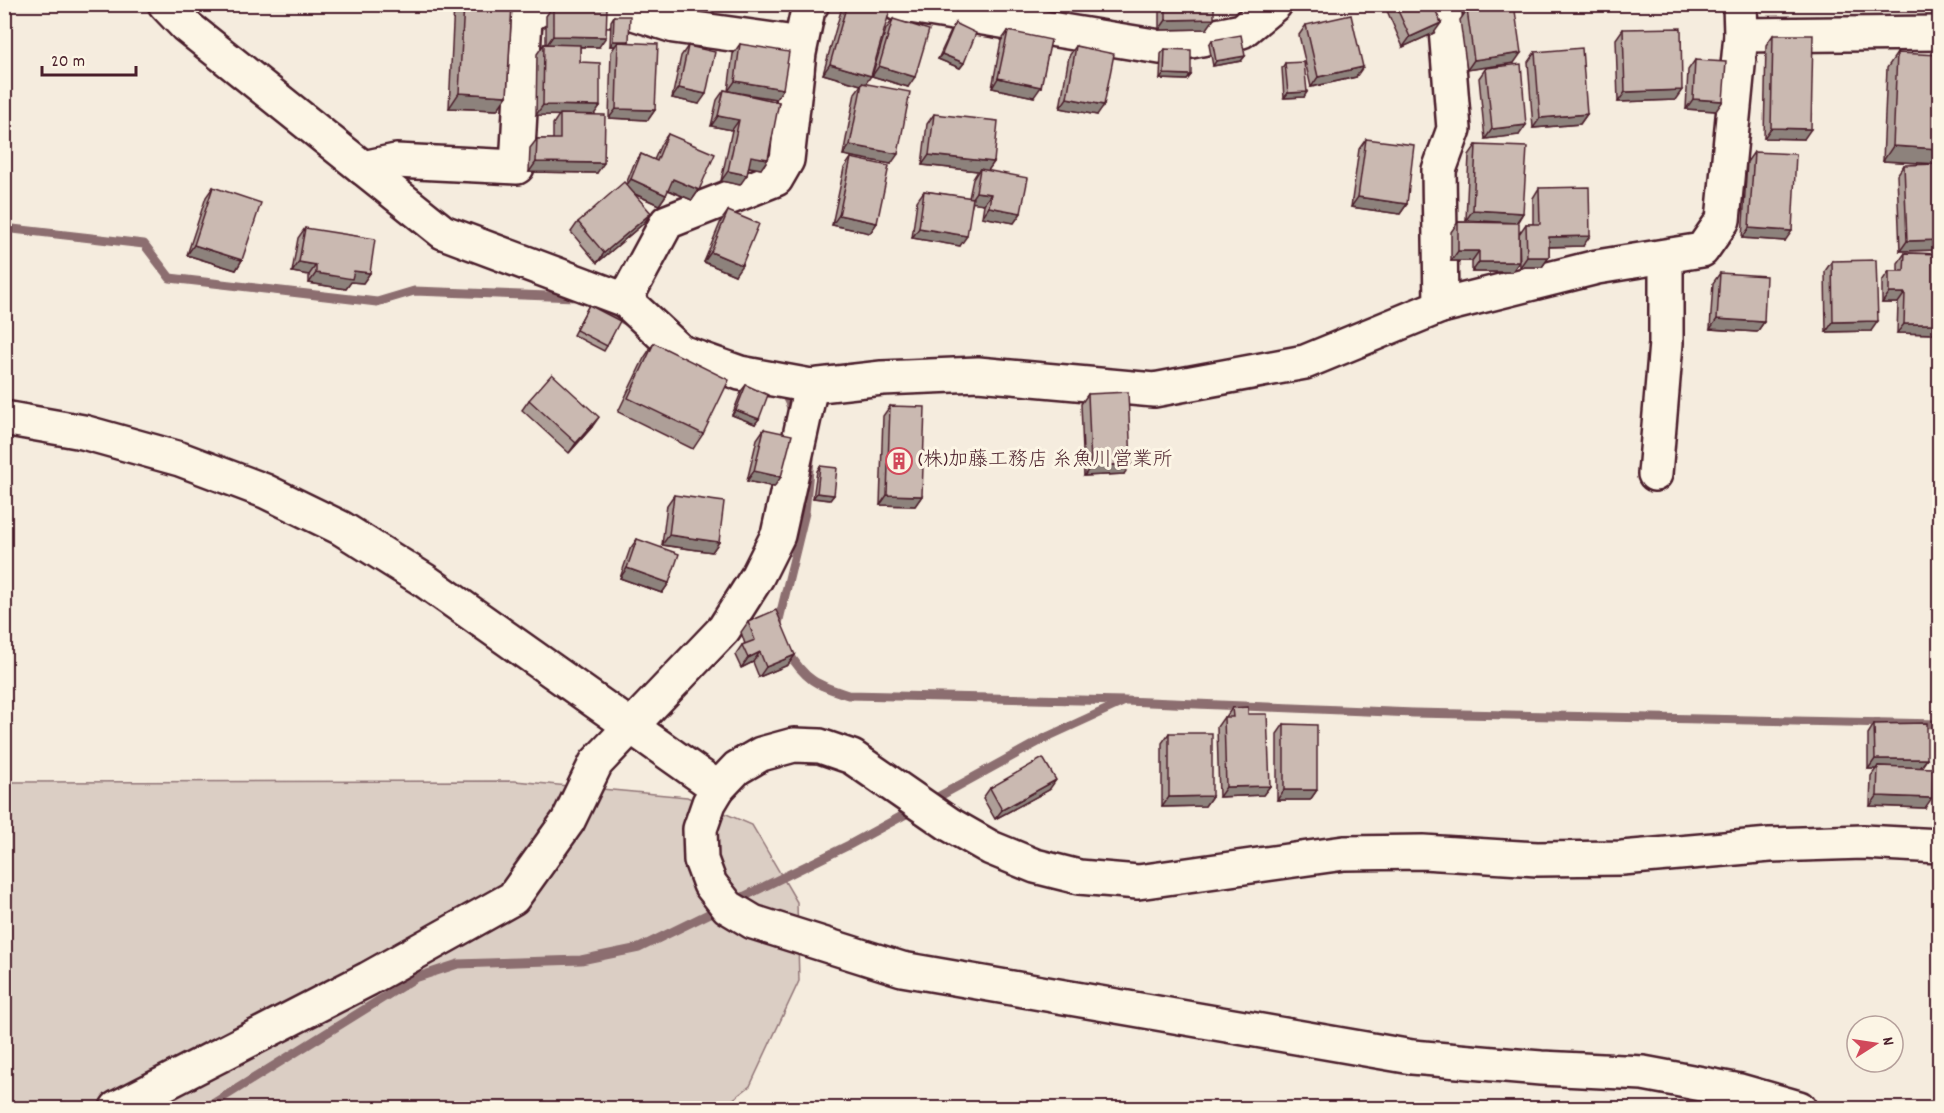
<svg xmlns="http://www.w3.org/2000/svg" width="1944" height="1113" viewBox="0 0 1944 1113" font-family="Dekko,'Klee One',sans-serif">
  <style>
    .green { fill: #dbcec4; stroke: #927678; stroke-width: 1.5 }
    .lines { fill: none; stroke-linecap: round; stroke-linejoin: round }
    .stream { stroke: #8c6e70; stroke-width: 9 }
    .minor-casing { stroke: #4a1f2b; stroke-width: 38 }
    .minor { stroke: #fcf5e5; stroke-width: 33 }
    .wall { fill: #ae9f98; stroke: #4a1f2b; stroke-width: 1.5 }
    .shaded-wall { fill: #8d827c; stroke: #4a1f2b; stroke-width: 1.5 }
    .building { fill: #cab9b1; stroke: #4a1f2b; stroke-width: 1.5 }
    .labels { text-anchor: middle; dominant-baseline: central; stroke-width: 6; stroke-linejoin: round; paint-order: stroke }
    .poi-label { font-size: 20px; fill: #4a1f2b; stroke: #fcf5e5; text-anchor: start }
  </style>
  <rect width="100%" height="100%" fill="#f5ecde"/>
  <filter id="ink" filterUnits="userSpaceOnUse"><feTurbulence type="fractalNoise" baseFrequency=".0167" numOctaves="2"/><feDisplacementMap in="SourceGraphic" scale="12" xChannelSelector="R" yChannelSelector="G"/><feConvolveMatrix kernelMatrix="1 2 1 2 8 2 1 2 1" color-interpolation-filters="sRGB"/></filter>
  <g filter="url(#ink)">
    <polygon class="green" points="515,781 687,797 752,825 797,902 799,981 750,1086 722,1108 5,1108 4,782"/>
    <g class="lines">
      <g class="stream">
        <polyline points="4,228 144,244 170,278 377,302 414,291 576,297 580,299"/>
        <polyline points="592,304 628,322"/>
        <polyline points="779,391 784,392 795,416"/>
        <polyline points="777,628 805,513 810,459"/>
        <path d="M 787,650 C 805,680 816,685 848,695 L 1125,701 L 1414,713 L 1940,724"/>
        <polyline points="927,803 1049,736 1123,702"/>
        <polyline points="206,1108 415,978 458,964 581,960 639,948 849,845 915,809"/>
      </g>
      <defs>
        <g id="minor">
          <polyline points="165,4 186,26 443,232 625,300 681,352 740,373 811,386 882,378 978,374 1154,390 1305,362 1441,306 1597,267 1702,250 1723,220 1741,35 1740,4"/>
          <polyline points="898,4 1160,47 1242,31 1275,4"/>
          <polyline points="561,6 627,11 674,26 788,42 789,67 797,72"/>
          <polyline points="1741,35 1940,33"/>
          <polyline points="363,168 396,161 517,167 525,18 546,4"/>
          <polyline points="625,300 667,222 776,179 787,160 799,53 809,5 812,4"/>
          <polyline points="1441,306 1439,170 1454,129 1444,4"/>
          <polyline points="4,418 83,432 180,459 265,491 341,528 424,580 718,788"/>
          <polyline points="1655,474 1666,343 1666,257"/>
          <polyline points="117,1108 368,979 513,898 568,821 596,763 724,629 757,577 778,535 811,386"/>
          <polyline points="1799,1108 1740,1091 1643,1073 1541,1068 1412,1057 902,969 753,922 728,907 710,884 701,860 700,829 709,803 718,788 737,768 761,754 794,745 820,746 852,757 949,824 991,848 1035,866 1079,877 1138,882 1344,853 1423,852 1537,859 1622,858 1770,845 1863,842 1940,846"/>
        </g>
      </defs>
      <use href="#minor" class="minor-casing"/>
      <use href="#minor" class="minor"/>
    </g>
    <g class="wall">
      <polygon points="454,4 512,4 507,96 497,110 449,108"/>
      <polygon points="844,4 873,4 866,84 891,164 843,155 855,93 861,85 823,74 842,7"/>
      <polygon points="1159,4 1214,4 1207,29 1159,30"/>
      <polygon points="1384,4 1433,4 1434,33 1403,47"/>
      <polygon points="553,6 599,47 580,47 580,62 600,106 593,115 597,173 529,172 530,148 537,139 553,139 553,124 559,115 536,115 537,54 544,44 546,44 546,16"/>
      <polygon points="1467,10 1514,63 1467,70 1460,20"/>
      <polygon points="614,16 629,41 628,43 655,110 648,120 609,118 611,52 615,46 610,46 611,21"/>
      <polygon points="893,19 908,87 872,76 886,29"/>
      <polygon points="955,23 964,63 960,68 938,59 952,29"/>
      <polygon points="1306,25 1356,77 1311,87 1299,35"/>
      <polygon points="1623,29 1675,100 1618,102 1616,39"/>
      <polygon points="1008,31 1034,97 992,88 1001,41"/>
      <polygon points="1773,35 1804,139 1764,138 1766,45"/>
      <polygon points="1212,40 1245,56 1241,61 1213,66 1209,45"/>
      <polygon points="740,44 783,89 776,99 728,91 733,54"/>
      <polygon points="688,46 699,104 672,98 681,56"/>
      <polygon points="1076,46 1097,115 1060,108 1069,56"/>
      <polygon points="1165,49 1191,75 1187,80 1160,79 1161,54"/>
      <polygon points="1535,52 1587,114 1580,124 1533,128 1528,62"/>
      <polygon points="1897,53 1940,164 1883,161 1887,68"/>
      <polygon points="1695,60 1716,111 1686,109 1688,70"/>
      <polygon points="1285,63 1304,97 1284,98 1282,68"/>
      <polygon points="1486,68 1519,135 1485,139 1479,78"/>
      <polygon points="724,90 779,102 761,169 749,167 740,185 721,181 732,130 711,126 717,100"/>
      <polygon points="934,114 994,162 988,170 1021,213 1014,223 982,217 984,204 973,202 960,246 912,238 917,201 924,191 969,198 973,179 978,171 922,165 927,124"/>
      <polygon points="668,134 699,190 692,200 668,190 666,195 659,205 634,194 644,223 597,263 571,232 578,222 626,184 634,164 641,154 654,160 661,144"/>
      <polygon points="1366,139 1407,204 1400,214 1351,207 1359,149"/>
      <polygon points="1476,145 1523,213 1517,223 1519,262 1512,272 1472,272 1472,261 1451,261 1451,232 1458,222 1514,223 1466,220 1469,155"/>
      <polygon points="1754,152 1785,241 1742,238 1747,162"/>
      <polygon points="851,158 877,223 870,233 832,225 844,168"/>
      <polygon points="1904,165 1940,250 1900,251 1897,175"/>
      <polygon points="213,187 242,260 236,270 187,255 206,197"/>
      <polygon points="1539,188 1583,246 1549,247 1549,257 1542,267 1520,267 1519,234 1526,224 1533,224 1533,198"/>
      <polygon points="728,211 735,275 704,262 721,221"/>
      <polygon points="305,228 370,273 363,283 351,282 346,289 309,283 309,275 292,272 298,238"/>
      <polygon points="1905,253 1940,254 1940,330 1937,334 1897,333 1898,303 1882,303 1882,281 1889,271 1898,271 1898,263"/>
      <polygon points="1832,261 1871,331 1826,332 1825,271"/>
      <polygon points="1720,273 1764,322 1757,332 1710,329 1713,283"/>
      <polygon points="589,305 607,346 604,351 573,335"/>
      <polygon points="654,343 703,434 693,449 618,412 644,358"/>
      <polygon points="746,385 755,424 732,415 742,390"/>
      <polygon points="1088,394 1124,474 1084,476 1081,404"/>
      <polygon points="529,400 592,427 569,453 522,410"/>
      <polygon points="890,406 922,496 915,506 880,505 883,416"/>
      <polygon points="764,429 774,487 747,481 757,439"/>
      <polygon points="820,466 834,495 830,500 813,498 817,471"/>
      <polygon points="674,495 719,542 712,552 662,545 667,505"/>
      <polygon points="637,539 669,583 662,593 620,578 630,549"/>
      <polygon points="748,622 788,665 759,677 753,662 741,668 735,655 742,645 745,644 741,632"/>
      <polygon points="1232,708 1248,714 1270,786 1263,795 1219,797 1217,727 1224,717 1226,717"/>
      <polygon points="1284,724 1317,790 1310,800 1277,800 1277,734"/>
      <polygon points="1874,724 1927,759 1921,768 1925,808 1870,806 1871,776 1876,769 1868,769 1868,734"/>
      <polygon points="1169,733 1212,796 1205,806 1162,807 1162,743"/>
      <polygon points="990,788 1049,790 995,819 983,798"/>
    </g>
    <g class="shaded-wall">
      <polygon points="691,4 719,4 714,12 689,8"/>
      <polygon points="1471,4 1487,4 1469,7"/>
      <polygon points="1214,19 1207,29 1159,30 1166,20"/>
      <polygon points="1441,23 1434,33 1403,47 1410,37"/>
      <polygon points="553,36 606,37 599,47 546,46"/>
      <polygon points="613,41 629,41 626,47 618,42 615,46 610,46"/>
      <polygon points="1521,53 1514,63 1467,70 1474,60"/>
      <polygon points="942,54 964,63 960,68 938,59"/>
      <polygon points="1245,56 1241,61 1213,66 1216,61"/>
      <polygon points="830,64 871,76 864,86 862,83 861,85 823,74"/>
      <polygon points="879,66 915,77 908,87 872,76"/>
      <polygon points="1363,67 1356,77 1311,87 1318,77"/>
      <polygon points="1164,74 1191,75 1187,80 1160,79"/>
      <polygon points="998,78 1041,87 1034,97 992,88"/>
      <polygon points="735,81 783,89 776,99 728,91"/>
      <polygon points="679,88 706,94 699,104 672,98"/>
      <polygon points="1682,90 1675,100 1618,102 1625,92"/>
      <polygon points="1307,92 1304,97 1284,98 1288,93"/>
      <polygon points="459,93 507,96 497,110 449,108"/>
      <polygon points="1067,98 1104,105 1097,115 1060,108"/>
      <polygon points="1693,99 1723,101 1716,111 1686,109"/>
      <polygon points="543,105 600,106 593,116 536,115"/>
      <polygon points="616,109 655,110 648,120 609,118"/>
      <polygon points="1587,114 1580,124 1533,128 1540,118"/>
      <polygon points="718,116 739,120 732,130 711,126"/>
      <polygon points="1526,125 1519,135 1485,139 1492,129"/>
      <polygon points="1771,128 1811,129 1804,139 1764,138"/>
      <polygon points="850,145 898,154 891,164 843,155"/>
      <polygon points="1893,146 1940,149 1940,164 1883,161"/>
      <polygon points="929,155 994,162 987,172 980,169 978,171 922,165"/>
      <polygon points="751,156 768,159 761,169 744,166"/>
      <polygon points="536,162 604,163 597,173 529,172"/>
      <polygon points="728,171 747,175 740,185 721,181"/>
      <polygon points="631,179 666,195 659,205 624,189"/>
      <polygon points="673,179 699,190 692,200 666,189"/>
      <polygon points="976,192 991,194 984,204 969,202"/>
      <polygon points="1358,197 1407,204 1400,214 1351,207"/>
      <polygon points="989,207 1021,213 1014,223 982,217"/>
      <polygon points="1473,210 1523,213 1516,223 1466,220"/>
      <polygon points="651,213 644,223 597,263 604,253"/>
      <polygon points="839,215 877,223 870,233 832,225"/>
      <polygon points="919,228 967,236 960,246 912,238"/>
      <polygon points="1749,228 1792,231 1785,241 1742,238"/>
      <polygon points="1590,236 1583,246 1542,247 1549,237"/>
      <polygon points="1940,240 1940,250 1900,251 1907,241"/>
      <polygon points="194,245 242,260 236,270 187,255"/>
      <polygon points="1458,251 1479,251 1472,261 1451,261"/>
      <polygon points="711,252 742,265 735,275 704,262"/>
      <polygon points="1527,257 1549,257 1542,267 1520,267"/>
      <polygon points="299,262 316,265 309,275 292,272"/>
      <polygon points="1479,262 1519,262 1512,272 1472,272"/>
      <polygon points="354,271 370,273 363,283 351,282 346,289 309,283 316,273"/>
      <polygon points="1889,293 1905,293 1898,303 1882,303"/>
      <polygon points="1717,319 1764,322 1757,332 1710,329"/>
      <polygon points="1878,321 1871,331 1826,332 1833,322"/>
      <polygon points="1904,324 1940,324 1940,330 1937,334 1897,333"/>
      <polygon points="736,410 759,419 755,424 732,415"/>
      <polygon points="599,417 592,427 569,453 576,443"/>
      <polygon points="1131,464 1124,474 1084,476 1091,466"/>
      <polygon points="754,471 781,477 774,487 747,481"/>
      <polygon points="817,493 834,495 830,500 813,498"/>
      <polygon points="887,495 922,496 915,506 880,505"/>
      <polygon points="669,535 719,542 712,552 662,545"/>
      <polygon points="627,568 669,583 662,593 620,578"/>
      <polygon points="760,652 753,662 741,668 748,658"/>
      <polygon points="795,655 788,665 759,677 766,667"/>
      <polygon points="1875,759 1927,759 1920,768 1878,766 1876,769 1868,769"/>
      <polygon points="1056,780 1049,790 995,819 1002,810"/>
      <polygon points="1270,786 1263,795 1219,797 1226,787"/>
      <polygon points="1284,790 1317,790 1310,800 1277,800"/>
      <polygon points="1212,796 1205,806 1162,807 1169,797"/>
      <polygon points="1877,796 1932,798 1925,808 1870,806"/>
    </g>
    <g class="building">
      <polygon points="464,4 512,4 507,96 459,93"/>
      <polygon points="847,4 873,4 890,10 871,76 830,64"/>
      <polygon points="1166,4 1214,4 1214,19 1166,20"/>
      <polygon points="1395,4 1433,4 1441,23 1410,37"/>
      <polygon points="1506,4 1514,4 1521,53 1474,60 1467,10"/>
      <polygon points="553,6 607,7 606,37 553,36"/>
      <polygon points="1351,15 1363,67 1318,77 1306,25"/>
      <polygon points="614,16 630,16 629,41 613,41"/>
      <polygon points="893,19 929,30 915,77 879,66"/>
      <polygon points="955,23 976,33 964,63 942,54"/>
      <polygon points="1681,28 1682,90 1625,92 1623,29"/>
      <polygon points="1008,31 1051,40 1041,87 998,78"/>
      <polygon points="1241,35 1245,56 1216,61 1212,40"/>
      <polygon points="1773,35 1813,35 1811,129 1771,128"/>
      <polygon points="618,42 658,44 655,110 616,109"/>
      <polygon points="544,44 580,45 580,62 600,63 600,106 543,105"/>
      <polygon points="740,44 789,52 783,89 735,81"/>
      <polygon points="688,46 715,52 706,94 679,88"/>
      <polygon points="1076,46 1114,54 1104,105 1067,98"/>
      <polygon points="1582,48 1587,114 1540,118 1535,52"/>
      <polygon points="1165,49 1191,50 1191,75 1164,74"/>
      <polygon points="1897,53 1940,55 1940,149 1893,146"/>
      <polygon points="1695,60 1726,62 1723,101 1693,99"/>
      <polygon points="1304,62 1307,92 1288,93 1285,63"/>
      <polygon points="1521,64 1526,125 1492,129 1486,68"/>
      <polygon points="862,83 910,92 898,154 850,145"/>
      <polygon points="724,90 779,102 768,159 751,156 747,175 728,171 739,120 718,116"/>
      <polygon points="560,114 605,115 604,163 536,162 537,139 560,139"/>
      <polygon points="934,114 998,121 994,162 929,155"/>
      <polygon points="668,134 715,154 699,190 673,179 666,195 631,179 641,154 657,161"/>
      <polygon points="1366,139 1414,145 1407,204 1358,197"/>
      <polygon points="1476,145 1527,147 1523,213 1473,210"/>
      <polygon points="1754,152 1796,154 1792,231 1749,228"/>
      <polygon points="851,158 889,166 877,223 839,215"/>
      <polygon points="1940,164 1940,240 1907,241 1904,165"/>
      <polygon points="980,169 1028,178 1021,213 989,207 991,194 976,192"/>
      <polygon points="624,182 651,213 604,253 578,222"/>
      <polygon points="213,187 261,203 242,260 194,245"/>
      <polygon points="1589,187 1590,236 1549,237 1549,257 1527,257 1526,224 1540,224 1539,188"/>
      <polygon points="924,191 973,198 967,236 919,228"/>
      <polygon points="728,211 759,224 742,265 711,252"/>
      <polygon points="1458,222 1519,223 1519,262 1479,262 1479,251 1458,251"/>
      <polygon points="305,228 375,239 370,273 354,271 352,279 316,273 316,265 299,262"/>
      <polygon points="1905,253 1940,254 1940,324 1904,324 1905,293 1889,293 1889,271 1904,271"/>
      <polygon points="1876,260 1878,321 1833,322 1832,261"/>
      <polygon points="1720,273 1766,276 1764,322 1717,319"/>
      <polygon points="589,305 620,321 607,346 576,330"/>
      <polygon points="654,343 729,380 703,434 628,398"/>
      <polygon points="552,374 599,417 576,443 529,400"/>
      <polygon points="746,385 768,395 759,419 736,410"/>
      <polygon points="1128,392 1131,464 1091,466 1088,394"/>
      <polygon points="890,406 925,407 922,496 887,495"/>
      <polygon points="764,429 792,435 781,477 754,471"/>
      <polygon points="820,466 837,468 834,495 817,493"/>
      <polygon points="674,495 724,502 719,542 669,535"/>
      <polygon points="637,539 679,554 669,583 627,568"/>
      <polygon points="776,610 795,655 766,667 760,652 748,658 742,645 755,640 748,622"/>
      <polygon points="1248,707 1248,714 1267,714 1270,786 1226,787 1224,717 1233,717 1232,708"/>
      <polygon points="1927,723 1927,759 1875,759 1874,724"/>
      <polygon points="1284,724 1317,725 1317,790 1284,790"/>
      <polygon points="1169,733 1212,733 1212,796 1169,797"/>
      <polygon points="1043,758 1056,780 1002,810 990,788"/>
      <polygon points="1878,766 1933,768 1932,798 1877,796"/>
    </g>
  </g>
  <defs>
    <symbol id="building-ring" viewBox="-11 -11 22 22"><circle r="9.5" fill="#fcf5e5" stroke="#d1495b" stroke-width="1.5"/><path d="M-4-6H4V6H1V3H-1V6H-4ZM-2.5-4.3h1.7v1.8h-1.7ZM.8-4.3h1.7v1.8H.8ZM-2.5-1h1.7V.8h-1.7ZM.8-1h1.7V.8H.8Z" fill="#d1495b"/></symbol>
  </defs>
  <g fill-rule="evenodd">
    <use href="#building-ring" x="884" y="446" width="30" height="30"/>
  </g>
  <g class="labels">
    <g class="poi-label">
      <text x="918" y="461">(株)加藤工務店 糸魚川営業所</text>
    </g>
  </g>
  <rect width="1944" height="1113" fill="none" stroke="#fcf5e5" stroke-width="24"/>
  <rect x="12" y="12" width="1920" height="1089" fill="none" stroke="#4a1f2b" stroke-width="2" filter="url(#ink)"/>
  <g transform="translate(1875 1044) rotate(78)"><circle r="28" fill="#fcf5e5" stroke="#b59f9b" stroke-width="1.5"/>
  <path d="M0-4.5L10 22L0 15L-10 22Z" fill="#d1495b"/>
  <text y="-9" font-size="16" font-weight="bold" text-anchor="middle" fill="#4a1f2b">N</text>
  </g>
  <path d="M42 66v9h94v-9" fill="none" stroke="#4a1f2b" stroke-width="3"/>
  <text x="51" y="66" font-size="18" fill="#4a1f2b" stroke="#fcf5e5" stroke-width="4.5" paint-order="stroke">20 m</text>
</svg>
